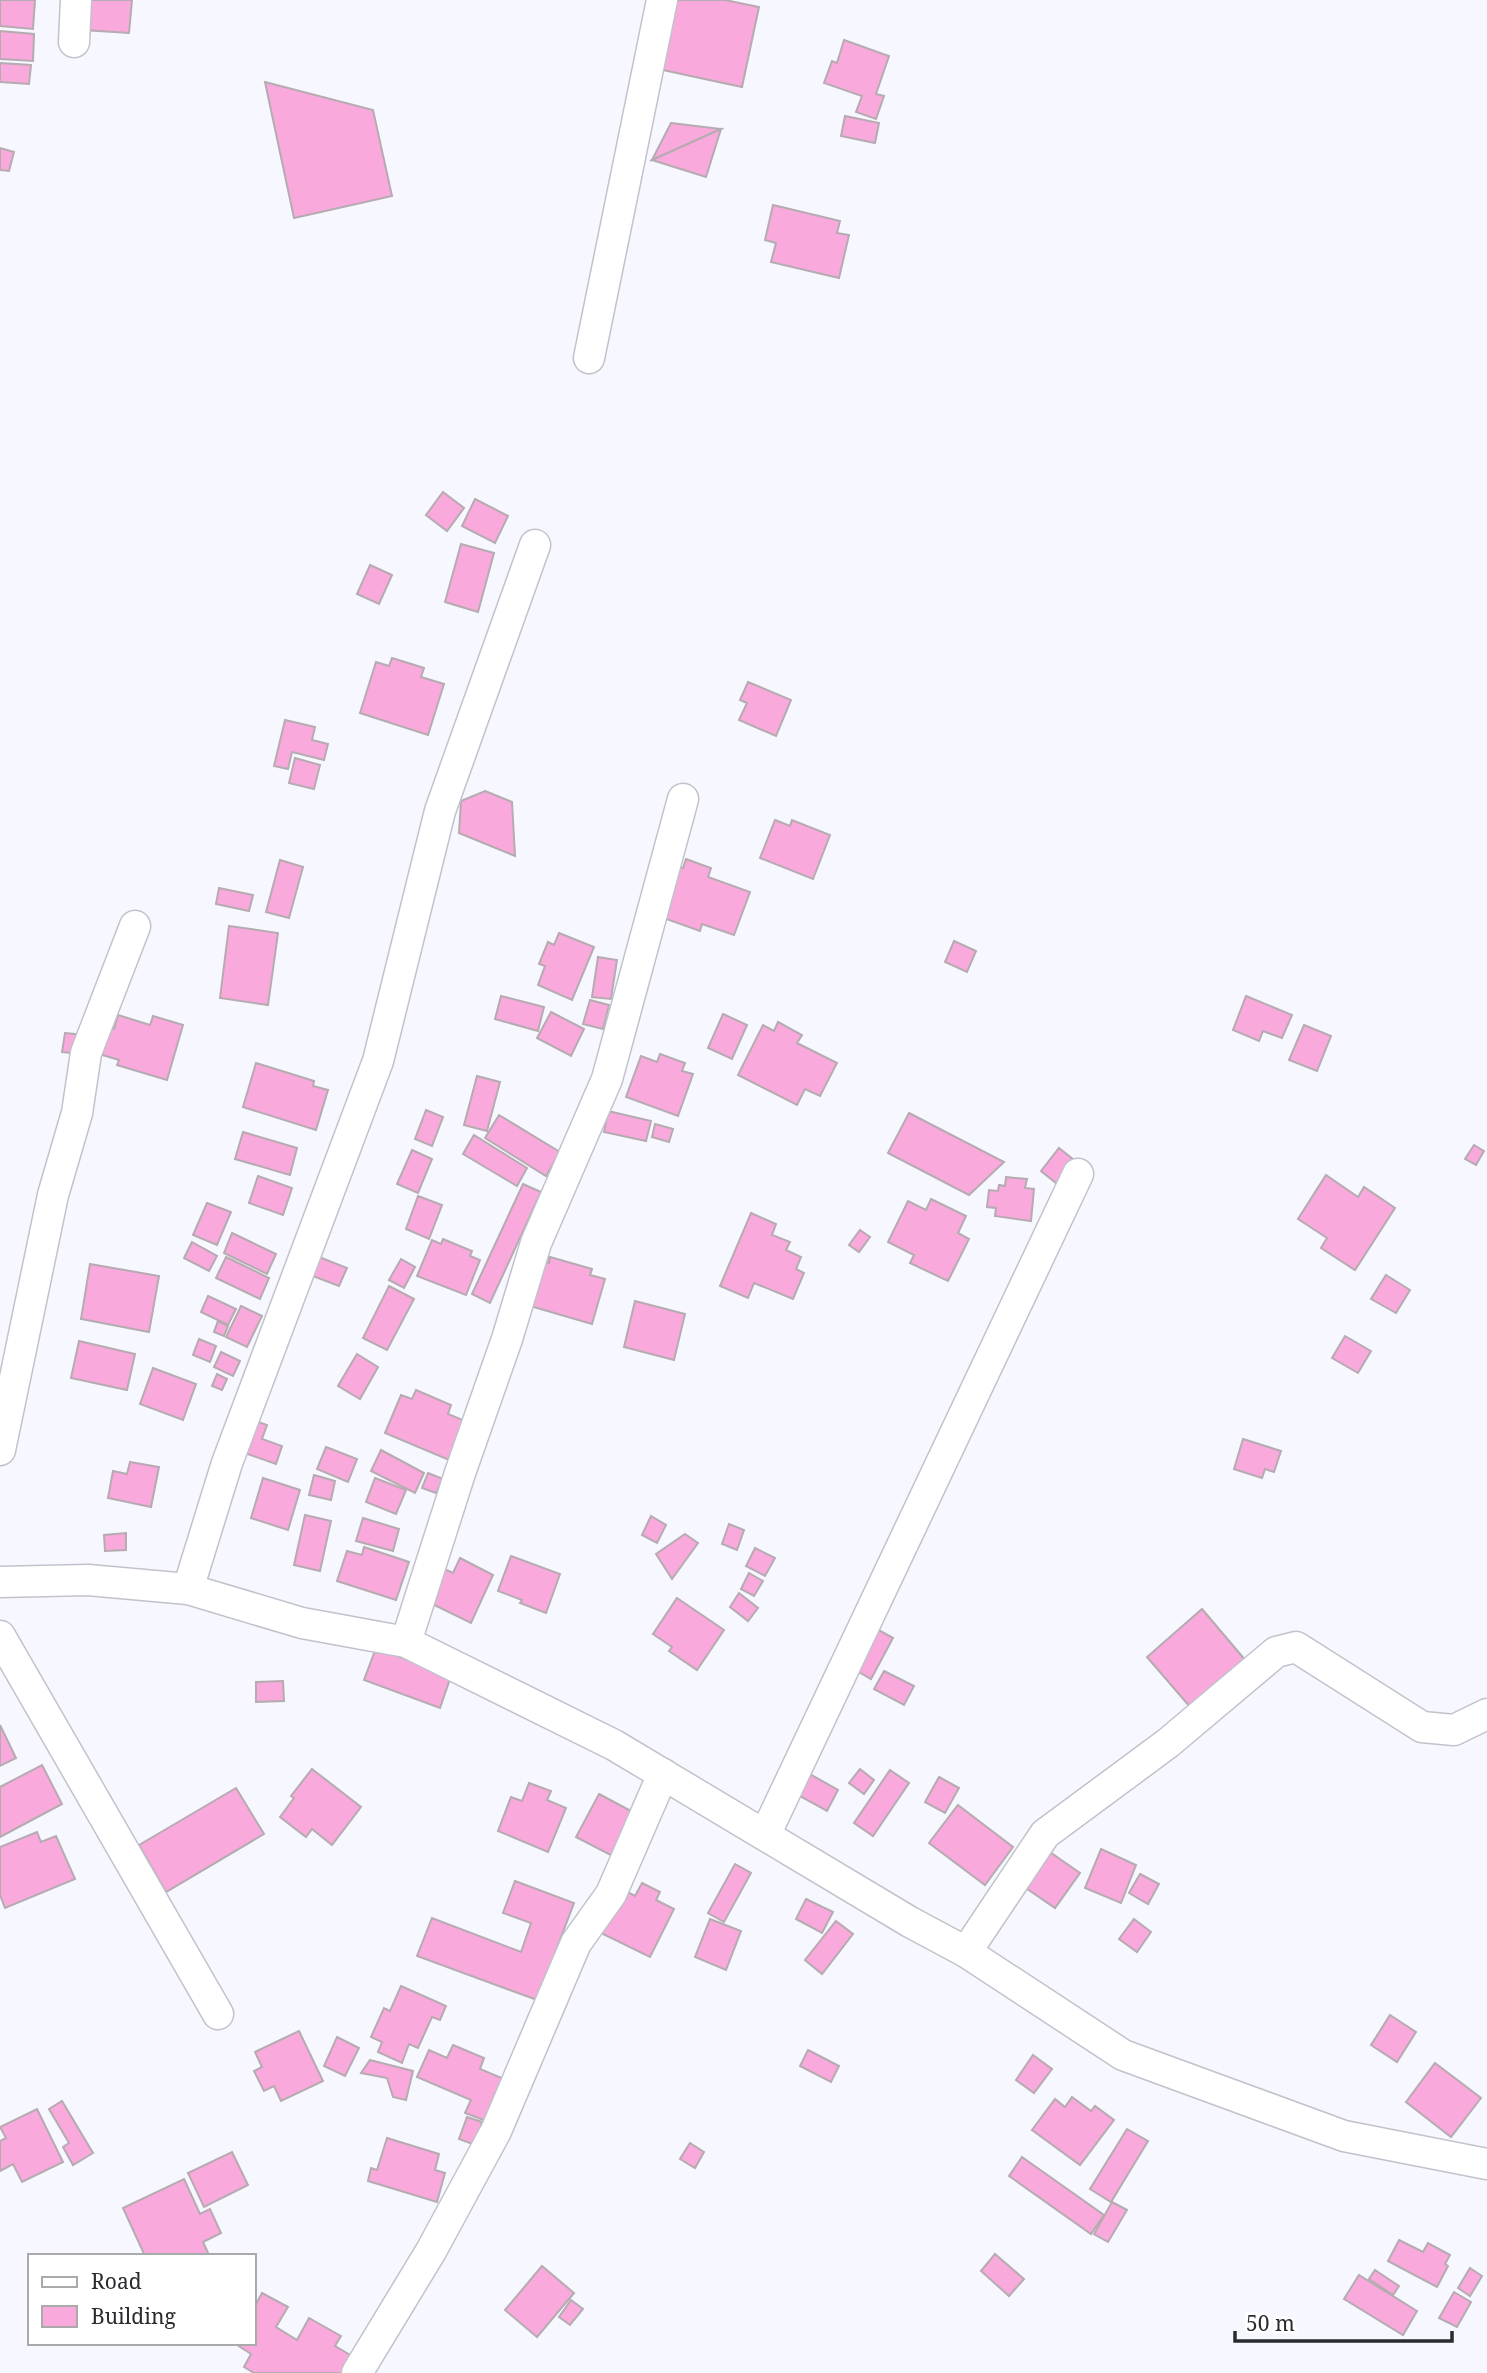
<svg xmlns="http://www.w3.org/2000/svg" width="1487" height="2373" viewBox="0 0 1487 2373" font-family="'Noto Serif',serif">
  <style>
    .building { fill: #f9a9db; stroke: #b5abb1; stroke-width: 2 }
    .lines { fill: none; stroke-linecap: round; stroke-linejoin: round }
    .minor-casing { stroke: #c2c2cc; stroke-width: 33 }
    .minor { stroke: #fff; stroke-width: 30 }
  </style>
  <rect width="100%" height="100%" fill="#f7f7ff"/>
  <g class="building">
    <polygon points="0,0 35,0 33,29 0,26"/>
    <polygon points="83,0 132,0 129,33 83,30"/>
    <polygon points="673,0 725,0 759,7 742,87 658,69"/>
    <polygon points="0,31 34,34 33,61 0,59"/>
    <polygon points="844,40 889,56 876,94 884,96 876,119 856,112 862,96 824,83 832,61 837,63"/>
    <polygon points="0,63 31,65 29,84 0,82"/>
    <polygon points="265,82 373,110 392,196 294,218"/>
    <polygon points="845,116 879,123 875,143 841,136"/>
    <polygon points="671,123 721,129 652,160"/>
    <polygon points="721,129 706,177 652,160"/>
    <polygon points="0,148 14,152 9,171 0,170"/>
    <polygon points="773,205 840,221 837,233 849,235 839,278 771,262 776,243 765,240"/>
    <polygon points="443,492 464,508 447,531 426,515"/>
    <polygon points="475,499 508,516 495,543 462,526"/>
    <polygon points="461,544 494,553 478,612 445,602"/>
    <polygon points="370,565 392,575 379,604 357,594"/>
    <polygon points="392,658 424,668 421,677 444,684 428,735 360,713 376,662 389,666"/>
    <polygon points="748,682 791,700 776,736 739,720 747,703 740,700"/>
    <polygon points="285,720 315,727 312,740 328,744 324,760 292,752 288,769 274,766"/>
    <polygon points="295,758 320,765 314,789 289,783"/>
    <polygon points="485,791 512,802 515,856 459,833 461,801"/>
    <polygon points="775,820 790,826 792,820 830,835 813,879 760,858"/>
    <polygon points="686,859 711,868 708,877 750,892 734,935 702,924 700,931 655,915 673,865 683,868"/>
    <polygon points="280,860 303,867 289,918 266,912"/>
    <polygon points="219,888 253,895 249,911 216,904"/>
    <polygon points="229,926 278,933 268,1005 220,998"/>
    <polygon points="559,933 594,947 572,1000 538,985 545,966 539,964 548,942 554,945"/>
    <polygon points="954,941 976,951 967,972 945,962"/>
    <polygon points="598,957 617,960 611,999 592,997"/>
    <polygon points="501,996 544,1007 538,1031 495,1019"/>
    <polygon points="1246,996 1292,1015 1282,1038 1263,1031 1259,1041 1233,1030"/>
    <polygon points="590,1000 609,1005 603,1029 583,1024"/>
    <polygon points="551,1012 584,1029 571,1056 537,1038"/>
    <polygon points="723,1014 747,1025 732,1059 708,1048"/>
    <polygon points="118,1015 150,1025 153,1016 183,1025 167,1080 117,1065 119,1060 96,1053 104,1026 114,1029"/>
    <polygon points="778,1022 802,1035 797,1043 837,1063 820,1096 805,1089 797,1105 738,1075 763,1025 774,1031"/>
    <polygon points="1304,1025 1331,1036 1317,1071 1289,1060"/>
    <polygon points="65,1033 84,1035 82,1054 62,1052"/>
    <polygon points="660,1054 685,1063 682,1071 693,1074 678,1116 626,1097 641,1056 657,1062"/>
    <polygon points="256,1063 314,1081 313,1086 328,1090 316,1130 243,1107"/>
    <polygon points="477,1076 500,1082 487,1131 464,1125"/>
    <polygon points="426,1110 443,1117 432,1146 415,1139"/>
    <polygon points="608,1111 651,1121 646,1141 604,1132"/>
    <polygon points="909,1113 1004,1162 969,1195 888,1153"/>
    <polygon points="499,1115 560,1152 546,1176 485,1138"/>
    <polygon points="655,1124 673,1129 669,1142 652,1137"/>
    <polygon points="243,1132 297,1148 290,1175 235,1159"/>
    <polygon points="474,1135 527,1168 517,1186 463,1154"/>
    <polygon points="1474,1145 1484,1151 1476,1165 1465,1159"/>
    <polygon points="1059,1148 1074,1160 1056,1183 1041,1171"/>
    <polygon points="412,1150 432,1159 418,1193 397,1184"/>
    <polygon points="1326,1175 1358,1197 1364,1187 1395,1208 1355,1270 1321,1248 1327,1238 1298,1219"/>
    <polygon points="258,1176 292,1188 283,1215 249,1203"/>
    <polygon points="1006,1177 1027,1179 1025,1188 1034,1189 1031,1221 995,1216 996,1208 987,1207 989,1190 998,1191 999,1185 1005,1186"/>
    <polygon points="523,1184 541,1192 490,1303 472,1294"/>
    <polygon points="418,1196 442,1205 429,1239 406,1229"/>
    <polygon points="931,1199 966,1216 958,1233 969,1239 948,1281 910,1263 914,1255 888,1242 908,1201 926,1210"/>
    <polygon points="207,1203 231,1212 217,1245 193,1235"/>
    <polygon points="751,1213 776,1224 772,1235 790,1242 786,1250 801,1257 796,1269 804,1273 793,1299 754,1283 748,1298 720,1286"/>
    <polygon points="860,1230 870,1237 859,1252 849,1245"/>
    <polygon points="232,1233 276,1254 267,1274 224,1253"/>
    <polygon points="443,1239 472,1251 470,1256 480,1260 466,1295 417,1276 432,1240 441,1244"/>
    <polygon points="192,1242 217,1256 209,1271 184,1258"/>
    <polygon points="309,1253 347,1268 339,1286 302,1272"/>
    <polygon points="226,1257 269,1278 260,1299 216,1278"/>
    <polygon points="548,1257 591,1271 578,1312 535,1298"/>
    <polygon points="550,1257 592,1269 590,1275 605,1279 592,1324 520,1303 533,1258 549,1263"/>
    <polygon points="401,1259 415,1267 404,1288 389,1280"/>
    <polygon points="90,1264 159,1276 149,1332 81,1319"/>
    <polygon points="1386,1275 1410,1290 1396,1313 1371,1299"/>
    <polygon points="389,1286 414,1299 387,1350 363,1338"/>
    <polygon points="208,1296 236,1309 228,1325 201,1312"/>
    <polygon points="635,1301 685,1314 674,1360 624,1347"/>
    <polygon points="241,1306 262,1316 247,1347 226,1337"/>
    <polygon points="218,1321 228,1326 224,1336 214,1332"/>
    <polygon points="1345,1336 1371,1351 1358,1373 1332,1358"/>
    <polygon points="199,1339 216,1346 210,1362 193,1355"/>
    <polygon points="79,1341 135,1354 127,1390 71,1378"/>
    <polygon points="221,1352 240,1361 233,1376 214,1367"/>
    <polygon points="357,1354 378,1367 360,1399 338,1386"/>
    <polygon points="153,1368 196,1384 183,1420 140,1404"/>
    <polygon points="217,1374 227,1379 222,1390 212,1386"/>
    <polygon points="416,1390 451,1405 448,1414 465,1421 449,1460 385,1433 401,1395 412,1399"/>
    <polygon points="250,1419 267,1425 262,1439 282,1446 276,1464 239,1451"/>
    <polygon points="1243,1439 1281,1451 1274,1472 1265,1469 1262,1478 1234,1469"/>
    <polygon points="326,1447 357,1459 348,1482 317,1469"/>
    <polygon points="381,1450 424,1473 415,1493 371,1471"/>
    <polygon points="130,1462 159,1467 151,1507 108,1498 113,1471 127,1474"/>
    <polygon points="428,1473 443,1479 436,1493 422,1488"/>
    <polygon points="314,1475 335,1481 331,1500 309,1495"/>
    <polygon points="263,1478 300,1490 288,1530 251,1518"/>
    <polygon points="375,1478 406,1490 396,1514 366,1502"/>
    <polygon points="305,1515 331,1521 320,1571 294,1565"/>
    <polygon points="651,1516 666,1525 657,1543 642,1535"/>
    <polygon points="363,1518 399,1529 393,1551 356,1541"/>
    <polygon points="729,1524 744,1530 737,1550 722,1544"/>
    <polygon points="126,1533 126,1550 105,1551 104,1535"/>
    <polygon points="685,1534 698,1543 672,1579 656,1554"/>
    <polygon points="364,1547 409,1562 396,1600 337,1581 347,1551 362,1555"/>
    <polygon points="755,1548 775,1558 765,1576 746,1566"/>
    <polygon points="511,1556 560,1574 546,1613 520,1603 522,1600 498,1591"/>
    <polygon points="460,1558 493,1575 471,1623 420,1598 436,1565 453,1573"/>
    <polygon points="749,1573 763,1581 754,1596 741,1589"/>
    <polygon points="739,1593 758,1608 748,1621 730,1607"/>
    <polygon points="677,1598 724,1630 697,1670 669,1651 672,1647 653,1634"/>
    <polygon points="1202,1609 1246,1661 1191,1708 1147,1657"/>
    <polygon points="873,1627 893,1638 871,1679 850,1667"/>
    <polygon points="376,1648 451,1676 440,1708 364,1680"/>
    <polygon points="884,1671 914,1686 904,1705 874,1689"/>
    <polygon points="283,1681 284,1701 256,1702 256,1682"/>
    <polygon points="0,1725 16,1758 0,1766"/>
    <polygon points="42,1765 62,1804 0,1837 0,1787"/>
    <polygon points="312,1769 361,1807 332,1845 312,1829 306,1837 280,1817 294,1798 291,1796"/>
    <polygon points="801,1769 838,1790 827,1811 789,1790"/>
    <polygon points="860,1769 874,1780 864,1794 849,1783"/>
    <polygon points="890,1770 909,1783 873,1836 854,1823"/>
    <polygon points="939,1777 959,1788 945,1813 925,1802"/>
    <polygon points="529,1783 551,1791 547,1800 566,1808 548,1852 498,1831 511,1797 522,1801"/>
    <polygon points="236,1788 264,1834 166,1892 139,1845"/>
    <polygon points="599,1794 646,1819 624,1862 576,1837"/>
    <polygon points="958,1805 1013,1847 985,1885 929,1843"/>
    <polygon points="37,1832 41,1842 56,1836 75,1879 5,1908 0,1895 0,1847"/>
    <polygon points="1101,1849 1136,1865 1121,1903 1085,1888"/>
    <polygon points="1047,1850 1080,1873 1055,1908 1023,1886"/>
    <polygon points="735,1864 751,1873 724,1922 708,1913"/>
    <polygon points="1140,1874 1159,1884 1148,1904 1129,1893"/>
    <polygon points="515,1881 574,1903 537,2000 417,1956 432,1918 521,1952 531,1923 503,1913"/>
    <polygon points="642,1883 660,1892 656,1900 674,1909 650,1957 601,1933 622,1889 635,1896"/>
    <polygon points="806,1899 833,1912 822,1933 796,1919"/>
    <polygon points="710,1919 741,1931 726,1970 695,1957"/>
    <polygon points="1134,1919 1151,1932 1137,1952 1119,1939"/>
    <polygon points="836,1921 853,1934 822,1974 805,1960"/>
    <polygon points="401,1986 446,2006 440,2020 432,2017 418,2048 409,2044 402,2063 378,2052 382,2042 371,2037 384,2008 390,2011"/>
    <polygon points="1390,2015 1416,2032 1397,2062 1371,2045"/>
    <polygon points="299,2031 323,2081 281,2101 274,2086 264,2091 254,2071 262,2067 255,2052"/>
    <polygon points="337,2037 359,2048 345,2076 324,2066"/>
    <polygon points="453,2045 484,2058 480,2069 504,2079 486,2121 465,2113 471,2100 417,2077 429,2050 447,2058"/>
    <polygon points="808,2050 839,2066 831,2082 800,2066"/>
    <polygon points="1033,2055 1052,2069 1034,2093 1016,2080"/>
    <polygon points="370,2060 413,2071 406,2100 393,2097 387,2078 361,2073"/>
    <polygon points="1435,2063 1481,2098 1451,2137 1406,2102"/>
    <polygon points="1072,2097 1091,2111 1095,2106 1114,2120 1080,2165 1032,2130 1055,2099 1065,2107"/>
    <polygon points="62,2101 93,2153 73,2165 63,2147 69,2143 49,2109"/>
    <polygon points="37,2109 63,2162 22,2182 13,2164 0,2171 0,2141 6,2138 0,2127"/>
    <polygon points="467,2117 482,2122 475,2145 459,2139"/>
    <polygon points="1127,2129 1148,2141 1111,2202 1090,2189"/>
    <polygon points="387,2138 439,2154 435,2170 445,2173 437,2202 368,2181 371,2168 377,2170"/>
    <polygon points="690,2143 704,2152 695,2168 680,2159"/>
    <polygon points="232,2152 248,2185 204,2207 188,2173"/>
    <polygon points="1022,2157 1104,2215 1091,2234 1009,2176"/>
    <polygon points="184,2179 200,2214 210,2209 221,2233 203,2242 209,2255 206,2256 145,2256 123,2208"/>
    <polygon points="1112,2202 1127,2210 1108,2242 1094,2234"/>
    <polygon points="1399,2240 1423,2252 1428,2243 1450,2255 1445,2264 1448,2266 1437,2287 1388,2261"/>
    <polygon points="995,2254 1024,2279 1009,2296 981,2271"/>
    <polygon points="542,2266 574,2293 537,2337 505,2310"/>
    <polygon points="1470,2268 1482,2276 1470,2296 1458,2288"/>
    <polygon points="1375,2270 1399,2286 1393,2295 1369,2279"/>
    <polygon points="1359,2275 1417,2311 1403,2335 1344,2299"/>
    <polygon points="1454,2292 1471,2302 1457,2327 1439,2318"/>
    <polygon points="262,2293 288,2307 276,2327 297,2340 309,2318 341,2336 335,2346 352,2356 342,2373 254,2373 244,2367 251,2354 234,2343 254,2343 254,2302 256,2304"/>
    <polygon points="571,2300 583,2309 570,2325 559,2317"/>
  </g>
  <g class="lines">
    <defs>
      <g id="minor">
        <polyline points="74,42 76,0"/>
        <polyline points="589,358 662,0"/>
        <polyline points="0,1450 53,1195 77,1113 86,1053 135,926"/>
        <polyline points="0,1582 88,1580 188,1589 302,1623 406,1642 614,1745 910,1922 966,1952 1123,2055 1344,2136 1487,2164"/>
        <polyline points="188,1589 227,1463 378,1061 440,811 535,545"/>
        <polyline points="0,1636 218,2014"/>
        <polyline points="406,1642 460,1473 507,1339 536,1243 607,1079 683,799"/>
        <polyline points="765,1835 1078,1174"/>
        <polyline points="966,1952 1045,1834 1168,1743 1276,1652 1296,1647 1422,1727 1454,1730 1487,1714"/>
        <polyline points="357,2373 431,2251 496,2131 576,1943 611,1894 663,1774"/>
      </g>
    </defs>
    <use href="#minor" class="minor-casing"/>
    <use href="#minor" class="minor"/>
  </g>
  <rect x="28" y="2254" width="228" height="91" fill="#ffffff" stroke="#aaaaab" stroke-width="2"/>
  <rect x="42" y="2277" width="35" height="10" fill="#ffffff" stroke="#aaaaab" stroke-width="2"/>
  <text x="91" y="2289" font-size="21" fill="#2a2b2e">Road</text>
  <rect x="42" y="2306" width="35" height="21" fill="#f9a9db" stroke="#aaaaab" stroke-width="2"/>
  <text x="91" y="2324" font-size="21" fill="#2a2b2e">Building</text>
  <path d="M1235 2331v10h217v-10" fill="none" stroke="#2a2b2e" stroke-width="3.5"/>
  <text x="1246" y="2331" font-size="21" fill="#2a2b2e" stroke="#ffffff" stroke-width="5" paint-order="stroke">50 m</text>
</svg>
